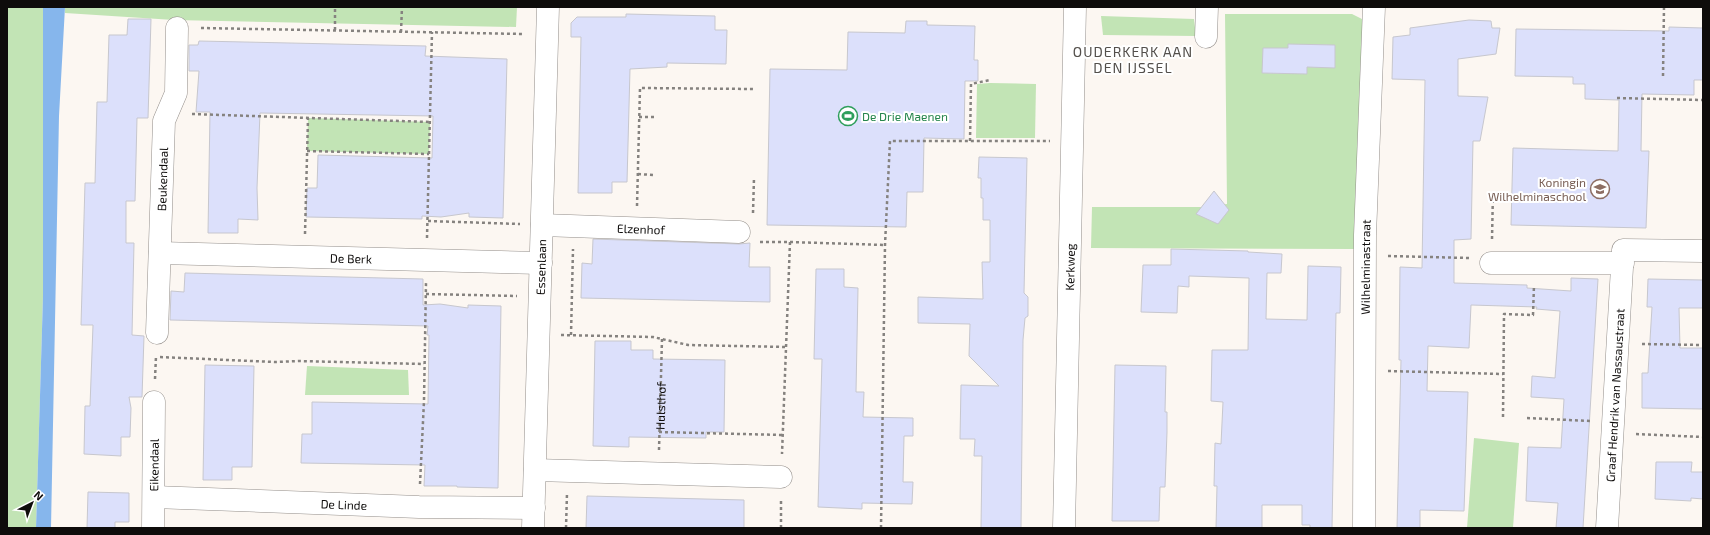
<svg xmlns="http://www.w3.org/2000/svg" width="1710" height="535" viewBox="0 0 1710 535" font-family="'Exo 2',sans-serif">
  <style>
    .green { fill: #c2e4b5 }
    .water { fill: #86b6ec }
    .building { fill: #dce0fb; stroke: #c7c7ce }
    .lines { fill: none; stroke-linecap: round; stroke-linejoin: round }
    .minor-casing { stroke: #948f8b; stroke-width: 23 }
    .path { stroke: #85827f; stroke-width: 2.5; stroke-dasharray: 3 3; stroke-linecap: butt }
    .minor { stroke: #fff; stroke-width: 22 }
    .labels { text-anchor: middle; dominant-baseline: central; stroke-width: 4; stroke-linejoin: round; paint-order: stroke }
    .leisure-label { font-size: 12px; fill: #27864d; stroke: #fff; text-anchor: start }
    .street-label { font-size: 12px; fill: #0e0c0b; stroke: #fff }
    .education-label { font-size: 12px; fill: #785e54; stroke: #fff; text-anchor: end }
    .quarter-label { font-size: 14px; letter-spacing: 1px; fill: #534f4b; stroke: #fff }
  </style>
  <rect width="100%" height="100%" fill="#fcf7f2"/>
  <g class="green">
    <polygon points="7,7 43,7 43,296 36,528 7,528"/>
    <polygon points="65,7 517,7 516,27 174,20 65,13"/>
    <polygon points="1225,14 1352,14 1364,20 1356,249 1091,248 1092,207 1203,207 1227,204"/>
    <polygon points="1101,16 1194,19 1196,36 1103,35"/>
    <polygon points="990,83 1036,84 1035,138 976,138 977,84"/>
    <polygon points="308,118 430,122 429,154 307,151"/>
    <polygon points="307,366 408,370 409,395 305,395"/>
    <polygon points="1474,438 1519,443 1513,528 1467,528"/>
  </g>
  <polygon class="water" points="43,7 65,7 59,116 51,528 36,528 43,296"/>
  <g class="building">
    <polygon points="626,14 715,16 715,30 727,30 726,64 667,63 667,67 630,69 627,182 612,182 612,193 578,193 581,37 571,37 571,23 577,17 626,17"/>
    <polygon points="128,19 151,19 148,118 137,118 135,201 126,201 126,243 134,243 132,335 144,336 142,397 129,397 131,408 130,437 121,437 121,456 84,454 85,406 90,406 93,325 81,325 85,183 95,183 97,102 107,102 109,35 127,35"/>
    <polygon points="1469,20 1491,21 1492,28 1500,28 1496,54 1458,59 1458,96 1488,97 1480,141 1473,141 1471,239 1454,240 1454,283 1527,285 1527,288 1571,291 1571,278 1598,279 1583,528 1556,528 1558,503 1526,501 1528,447 1561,448 1564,399 1531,397 1532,376 1555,378 1560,311 1536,309 1537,307 1471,305 1469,348 1428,346 1427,391 1468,392 1464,511 1420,510 1420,528 1397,528 1401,360 1399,360 1400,267 1422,268 1425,80 1392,79 1393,37 1410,35 1410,28"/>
    <polygon points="906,21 927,21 927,25 975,26 974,60 978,60 978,81 965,81 964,139 924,138 923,192 907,192 906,227 767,225 770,69 847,70 848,32 905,33"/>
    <polygon points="1669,27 1703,28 1703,80 1694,80 1694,95 1642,94 1641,151 1649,151 1646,228 1511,225 1513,148 1618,151 1619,100 1585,99 1585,84 1573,84 1573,77 1515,76 1516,29 1669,31"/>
    <polygon points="199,41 426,46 425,56 507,59 503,218 469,217 469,213 441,217 422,216 422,219 306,217 307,188 317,188 318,155 432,158 433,116 260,113 257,188 258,220 238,219 238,233 208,233 210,112 196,112 199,71 189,71 189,45 198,45"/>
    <polygon points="1288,44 1335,45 1335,68 1307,67 1307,74 1262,73 1263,48 1288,48"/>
    <polygon points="979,157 1027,158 1024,293 1028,297 1028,316 1025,318 1023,340 1021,528 981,528 982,456 974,456 975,439 960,439 961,385 999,386 969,356 970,324 918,323 918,297 983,299 982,262 990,262 990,220 983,220 983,198 981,198 981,178 978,178"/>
    <polygon points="1214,191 1229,210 1218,224 1196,214"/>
    <polygon points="593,239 739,244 750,243 749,267 770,267 770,302 581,298 582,263 592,264"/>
    <polygon points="1171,249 1248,251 1248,252 1282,254 1281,273 1267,273 1266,319 1307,320 1308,266 1341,267 1340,313 1336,313 1332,528 1310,528 1310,525 1302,525 1302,505 1262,505 1262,528 1216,528 1217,486 1214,486 1215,443 1221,444 1223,402 1211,401 1212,350 1248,350 1249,278 1189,276 1189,287 1178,286 1177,313 1141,312 1143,265 1171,265"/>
    <polygon points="816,269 844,269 844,287 858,288 856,392 864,392 863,417 913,418 913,436 904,436 903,482 913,482 912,504 862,503 862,509 818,507 822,359 814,359"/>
    <polygon points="185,273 423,279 423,305 440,304 468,308 468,305 501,306 498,488 457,487 457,486 424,486 425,465 301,463 302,434 312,434 312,402 428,404 429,335 427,335 428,326 170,320 171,291 184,292"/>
    <polygon points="1648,279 1703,280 1703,308 1679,308 1680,348 1703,348 1703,409 1642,408 1642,373 1648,373 1652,307 1647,307"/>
    <polygon points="595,341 631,341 631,350 653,350 653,359 725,360 724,432 706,432 706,438 629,437 629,447 593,446"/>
    <polygon points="205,365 254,366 252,467 232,467 232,480 203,480"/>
    <polygon points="1115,365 1166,366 1165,412 1167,412 1167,432 1165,487 1160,487 1159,521 1112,521"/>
    <polygon points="1656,462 1692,462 1691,472 1703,472 1703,499 1691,498 1691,501 1655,499"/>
    <polygon points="88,492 129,493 129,522 115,522 115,528 87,528"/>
    <polygon points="587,496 744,500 744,528 586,528"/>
  </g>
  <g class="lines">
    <defs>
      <g id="minor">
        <polyline points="1206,37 1207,7"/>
        <path id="s2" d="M 542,225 L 739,232"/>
        <path id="s3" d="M 160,253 L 541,263"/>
        <polyline points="1491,263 1623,263"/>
        <path id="s4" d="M 157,333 L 164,121 L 176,93 L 177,28"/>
        <polyline points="535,470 781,477"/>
        <path id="s5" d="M 154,497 L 419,507 L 534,508"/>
        <path id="s6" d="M 153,528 L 154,402"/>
        <path id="s7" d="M 533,528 L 548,7"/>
        <path id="s8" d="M 1064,528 L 1075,7"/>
        <path id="s9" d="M 1364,528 L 1365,235 L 1374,7"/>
        <path id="s10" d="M 1607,528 L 1623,250 L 1703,251"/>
      </g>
    </defs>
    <use href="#minor" class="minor-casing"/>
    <g class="path">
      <polyline points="201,28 524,34"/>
      <polyline points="335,30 335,7"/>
      <polyline points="401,32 402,7"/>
      <polyline points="1663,76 1664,7"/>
      <polyline points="1617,98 1703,100"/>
      <polyline points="192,114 430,122"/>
      <polyline points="639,117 654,117"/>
      <polyline points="970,141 971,84 990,80"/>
      <polyline points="307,151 429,154"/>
      <polyline points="638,174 653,175"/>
      <polyline points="637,206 640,88 754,89"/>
      <polyline points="753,213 754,178"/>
      <polyline points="428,221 520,224"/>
      <polyline points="305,234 308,118"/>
      <polyline points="427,238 432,32"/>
      <polyline points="1492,239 1493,191"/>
      <polyline points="760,242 790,242 782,454"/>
      <polyline points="790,242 885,245"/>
      <polyline points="1388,256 1469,258"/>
      <polyline points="426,294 517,296"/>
      <polyline points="561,335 653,337 688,345 786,347"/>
      <polyline points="571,335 573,249"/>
      <polyline points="1642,344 1703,345"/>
      <polyline points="160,357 274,362 298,361 424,364"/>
      <polyline points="1388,371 1503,374"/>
      <polyline points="155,379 156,356"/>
      <polyline points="1503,417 1504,314 1533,315 1534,285"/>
      <polyline points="1527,418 1590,421"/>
      <polyline points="659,432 783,435"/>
      <polyline points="1636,434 1703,437"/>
      <path id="s1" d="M 659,450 L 662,339"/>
      <polyline points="420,484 424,401 426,283"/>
      <polyline points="566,528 567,493"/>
      <polyline points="781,528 781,501"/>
      <polyline points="881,528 885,245 890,141 1050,141"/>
    </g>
    <use href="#minor" class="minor"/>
  </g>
  <defs>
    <symbol id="stadium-ring" viewBox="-11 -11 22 22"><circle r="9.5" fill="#fff" stroke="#2e9e5b" stroke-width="1.5"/><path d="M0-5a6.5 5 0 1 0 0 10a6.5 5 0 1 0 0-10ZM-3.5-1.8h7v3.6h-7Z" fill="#2e9e5b"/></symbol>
    <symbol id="school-ring" viewBox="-11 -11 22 22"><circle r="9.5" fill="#fff" stroke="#8d6e63" stroke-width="1.5"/><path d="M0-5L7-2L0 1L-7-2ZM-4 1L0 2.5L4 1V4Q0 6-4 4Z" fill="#8d6e63"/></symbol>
  </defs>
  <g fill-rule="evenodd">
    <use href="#stadium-ring" x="837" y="105" width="22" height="22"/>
    <use href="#school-ring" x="1589" y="178" width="22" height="22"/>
  </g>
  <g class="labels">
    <g class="leisure-label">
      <text x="862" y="116">De Drie Maenen</text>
    </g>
    <g class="street-label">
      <text stroke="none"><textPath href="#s4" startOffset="154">Beukendaal</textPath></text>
      <text stroke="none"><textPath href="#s2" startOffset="99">Elzenhof</textPath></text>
      <text stroke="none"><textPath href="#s3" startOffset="191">De Berk</textPath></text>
      <text stroke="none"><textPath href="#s9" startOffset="261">Wilhelminastraat</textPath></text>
      <text stroke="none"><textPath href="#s7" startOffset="261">Essenlaan</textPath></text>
      <text stroke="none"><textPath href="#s8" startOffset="261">Kerkweg</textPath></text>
      <text stroke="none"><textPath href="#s10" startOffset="133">Graaf Hendrik van Nassaustraat</textPath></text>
      <text stroke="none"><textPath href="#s1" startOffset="44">Hulsthof</textPath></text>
      <text stroke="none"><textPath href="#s6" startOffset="63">Eikendaal</textPath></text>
      <text stroke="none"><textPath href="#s5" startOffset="190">De Linde</textPath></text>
    </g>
    <g class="education-label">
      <text x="1586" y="182">Koningin<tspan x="1586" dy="14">Wilhelminaschool</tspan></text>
    </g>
    <g class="quarter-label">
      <text x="1133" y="51">OUDERKERK AAN<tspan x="1133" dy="16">DEN IJSSEL</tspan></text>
    </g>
  </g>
  <rect width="1710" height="535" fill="none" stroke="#0e0c0b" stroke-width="16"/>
  <g transform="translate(32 503) rotate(42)" stroke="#ffffff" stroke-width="3" paint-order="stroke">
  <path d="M0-3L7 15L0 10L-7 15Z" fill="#0e0c0b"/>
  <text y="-6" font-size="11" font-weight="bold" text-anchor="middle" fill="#0e0c0b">N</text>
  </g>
</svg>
